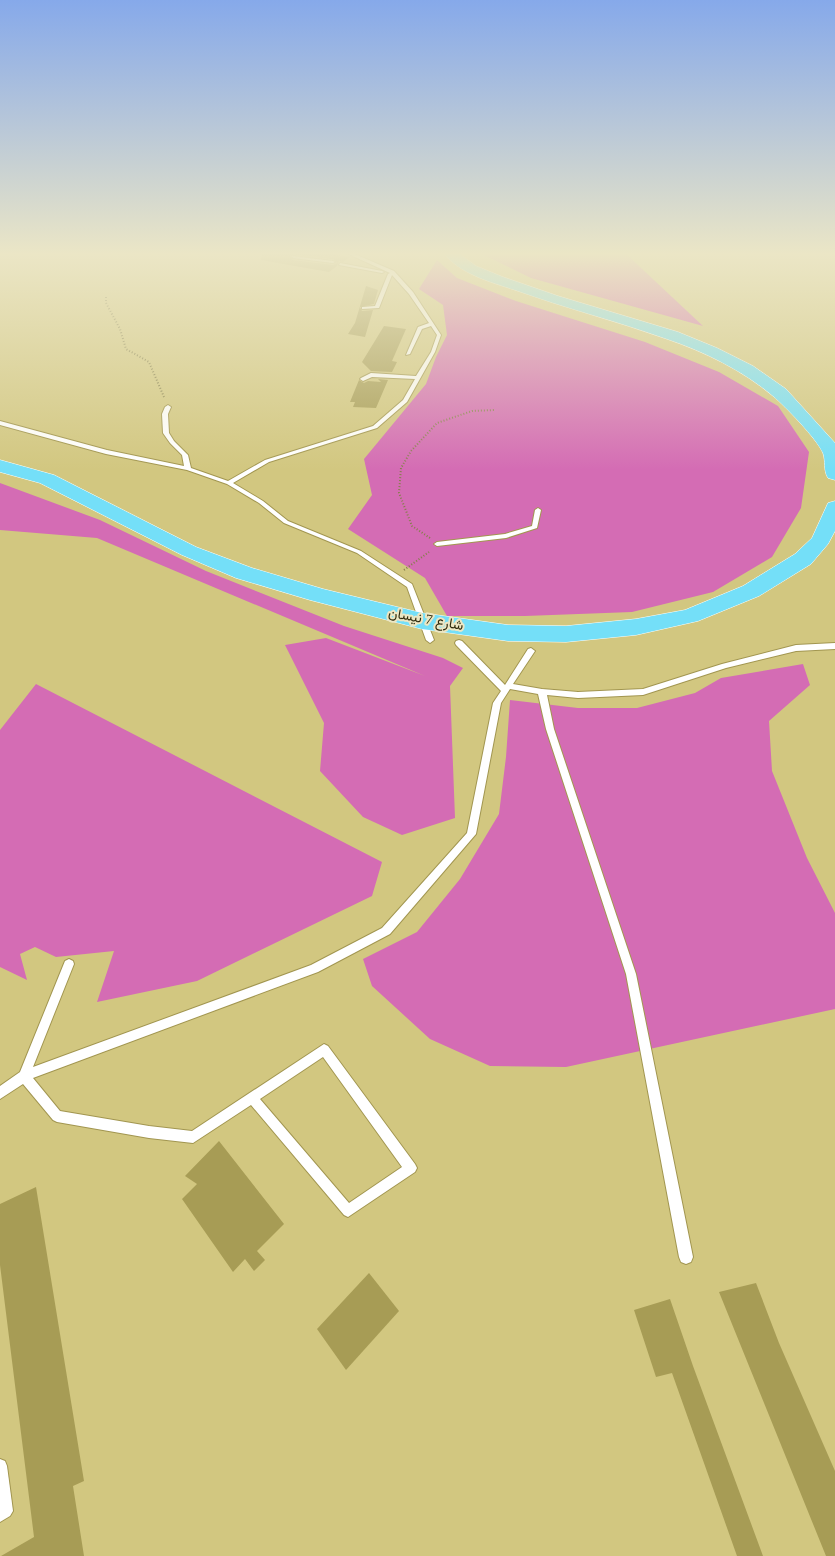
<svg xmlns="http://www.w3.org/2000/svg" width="835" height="1556" viewBox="0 0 835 1556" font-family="'Times New Roman',Vazirmatn,serif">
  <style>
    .forest { fill: #d46cb4 }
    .building { fill: #a79c55; fill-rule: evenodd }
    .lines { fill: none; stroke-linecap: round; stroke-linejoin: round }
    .service-casing { stroke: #a29650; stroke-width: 2 }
    .primary-casing { stroke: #fff; stroke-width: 1 }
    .path { stroke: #857e4a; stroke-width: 2; stroke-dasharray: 1 2; stroke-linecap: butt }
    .service { fill: #fff; fill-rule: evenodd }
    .primary { fill: #74dff8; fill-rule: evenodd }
    .labels { text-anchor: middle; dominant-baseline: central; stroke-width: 4; stroke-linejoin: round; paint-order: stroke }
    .far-street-label { font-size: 14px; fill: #2e2a0c; stroke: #ece7c4 }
  </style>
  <rect width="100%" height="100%" fill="#d2c780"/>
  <g class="forest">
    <polygon points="478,252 624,252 703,326 531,278"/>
    <polygon points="437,260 457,278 516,301 645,342 719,372 778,406 809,452 801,508 772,557 713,592 632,612 525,616 447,616 425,578 348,529 372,495 364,459 426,384 436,357 447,335 443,305 419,289"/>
    <polygon points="0,483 100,520 206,571 344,626 443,658 463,668 450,686 455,818 402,835 363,817 320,771 324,723 285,645 326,638 425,676 97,538 0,530"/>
    <polygon points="803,664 810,685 769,721 772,771 807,858 835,913 835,1009 566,1067 490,1066 430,1039 372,986 363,959 417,932 460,879 499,814 506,757 510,700 578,708 637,708 695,693 721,678"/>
    <polygon points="36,684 382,862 372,896 197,981 97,1002 114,951 56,957 35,947 20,954 27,980 0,967 0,730"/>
  </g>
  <g class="building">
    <path d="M 262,252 L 320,252 L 349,257 L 343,262 L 339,261 L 337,266 L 329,272 L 261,260 ZM 292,254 L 333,259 L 337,263 L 333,265 L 293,260 L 290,256 Z"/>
    <polygon points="366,286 378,290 374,304 360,307 362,311 373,310 365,337 348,334 355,323"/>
    <polygon points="384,326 406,329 392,361 397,362 392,372 371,371 362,362"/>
    <polygon points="378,379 388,380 376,408 353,407 355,402 350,402 359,380 364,383 368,381 381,382"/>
    <polygon points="219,1141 284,1224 257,1251 265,1260 254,1271 245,1259 233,1272 182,1199 197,1184 185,1176"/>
    <polygon points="36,1187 84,1481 73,1486 84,1556 1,1556 34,1537 0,1265 0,1204"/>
    <polygon points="369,1273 399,1311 346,1370 317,1329"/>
    <polygon points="756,1283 779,1343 835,1471 835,1556 826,1556 719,1292"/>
    <polygon points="670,1299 693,1366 763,1556 737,1556 672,1373 656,1377 634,1310"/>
  </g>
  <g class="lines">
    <defs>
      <g id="service">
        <polygon points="344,252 350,252 394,271 413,292 441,335 435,352 407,402 377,428 269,462 233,483 263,501 288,521 361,551 412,584 434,640 430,643 426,640 407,587 357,553 284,523 259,503 227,484 187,470 106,454 0,425 0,421 107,450 184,466 182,455 170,443 163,433 162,414 165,407 168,405 171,407 168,414 169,433 174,441 188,455 191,468 228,481 265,460 373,426 403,400 415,379 372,377 363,381 360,379 361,378 371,373 416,376 431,352 437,335 431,326 422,329 410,354 406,355 418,327 429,323 409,294 392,275 379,308 362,309 362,307 375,306 388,274 390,273"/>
        <polygon points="292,256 333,261 335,262 333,263 293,258"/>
        <polygon points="340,263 382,271 384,272 382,273 339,265"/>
        <polygon points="538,508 541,510 537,528 506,538 437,546 434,544 437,542 505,534 532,526 535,510"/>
        <path d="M 459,640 L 462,641 L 505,685 L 528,649 L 531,648 L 535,651 L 513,684 L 542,689 L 578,692 L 643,689 L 722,664 L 796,645 L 835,643 L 835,649 L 796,651 L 726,668 L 643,695 L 578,698 L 547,695 L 554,729 L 636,974 L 693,1257 L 691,1262 L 686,1264 L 681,1262 L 679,1257 L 626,974 L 546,729 L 538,694 L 510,689 L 501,703 L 476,834 L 390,934 L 318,972 L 33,1078 L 60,1111 L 149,1126 L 192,1131 L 324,1044 L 328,1046 L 415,1164 L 417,1168 L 415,1172 L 348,1217 L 344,1215 L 251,1105 L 193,1143 L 149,1138 L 57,1122 L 53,1120 L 23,1084 L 0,1099 L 0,1086 L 20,1072 L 65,961 L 69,959 L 73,961 L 74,964 L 33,1067 L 311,965 L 382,928 L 467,833 L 493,703 L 501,691 L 456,645 L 455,643 L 456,641 ZM 323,1057 L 402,1167 L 349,1203 L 260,1099 Z"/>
        <polygon points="0,1459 5,1461 7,1466 13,1511 10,1516 0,1522"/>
      </g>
      <g id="primary">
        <path d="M 443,252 L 457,252 L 476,266 L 503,277 L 558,296 L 678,332 L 717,348 L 753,366 L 786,389 L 835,443 L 835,480 L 828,478 C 823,470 826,461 823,453 C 817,439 785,406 773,396 C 742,370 705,352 667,339 C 617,321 565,308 515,290 C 491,282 459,274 443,252 Z"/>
        <polygon points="0,460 54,475 196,547 252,568 323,589 422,613 508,625 566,626 636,619 685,610 743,586 795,554 812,538 828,503 835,501 835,531 828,544 811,564 759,596 698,621 636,635 566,642 508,641 422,629 310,600 236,578 182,555 40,483 0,472"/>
      </g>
    </defs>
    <use href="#service" class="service-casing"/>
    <use href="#primary" class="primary-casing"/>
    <g class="path">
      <polyline points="106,297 106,303 120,329 126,349 149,362 164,397"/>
      <polyline points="430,538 412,526 399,493 401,468 411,451 437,423 472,411 494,410"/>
      <polyline points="404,570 429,552"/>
    </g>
    <use href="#service" class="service"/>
    <use href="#primary" class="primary"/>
  </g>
  <linearGradient id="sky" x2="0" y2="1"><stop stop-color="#86a9ea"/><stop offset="0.54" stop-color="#ebe6c6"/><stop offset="1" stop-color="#ebe6c6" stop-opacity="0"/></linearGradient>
  <rect width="835" height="470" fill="url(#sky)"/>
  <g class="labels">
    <g class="far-street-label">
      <text transform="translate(426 619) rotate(10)">شارع 7 نيسان</text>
    </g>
  </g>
</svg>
